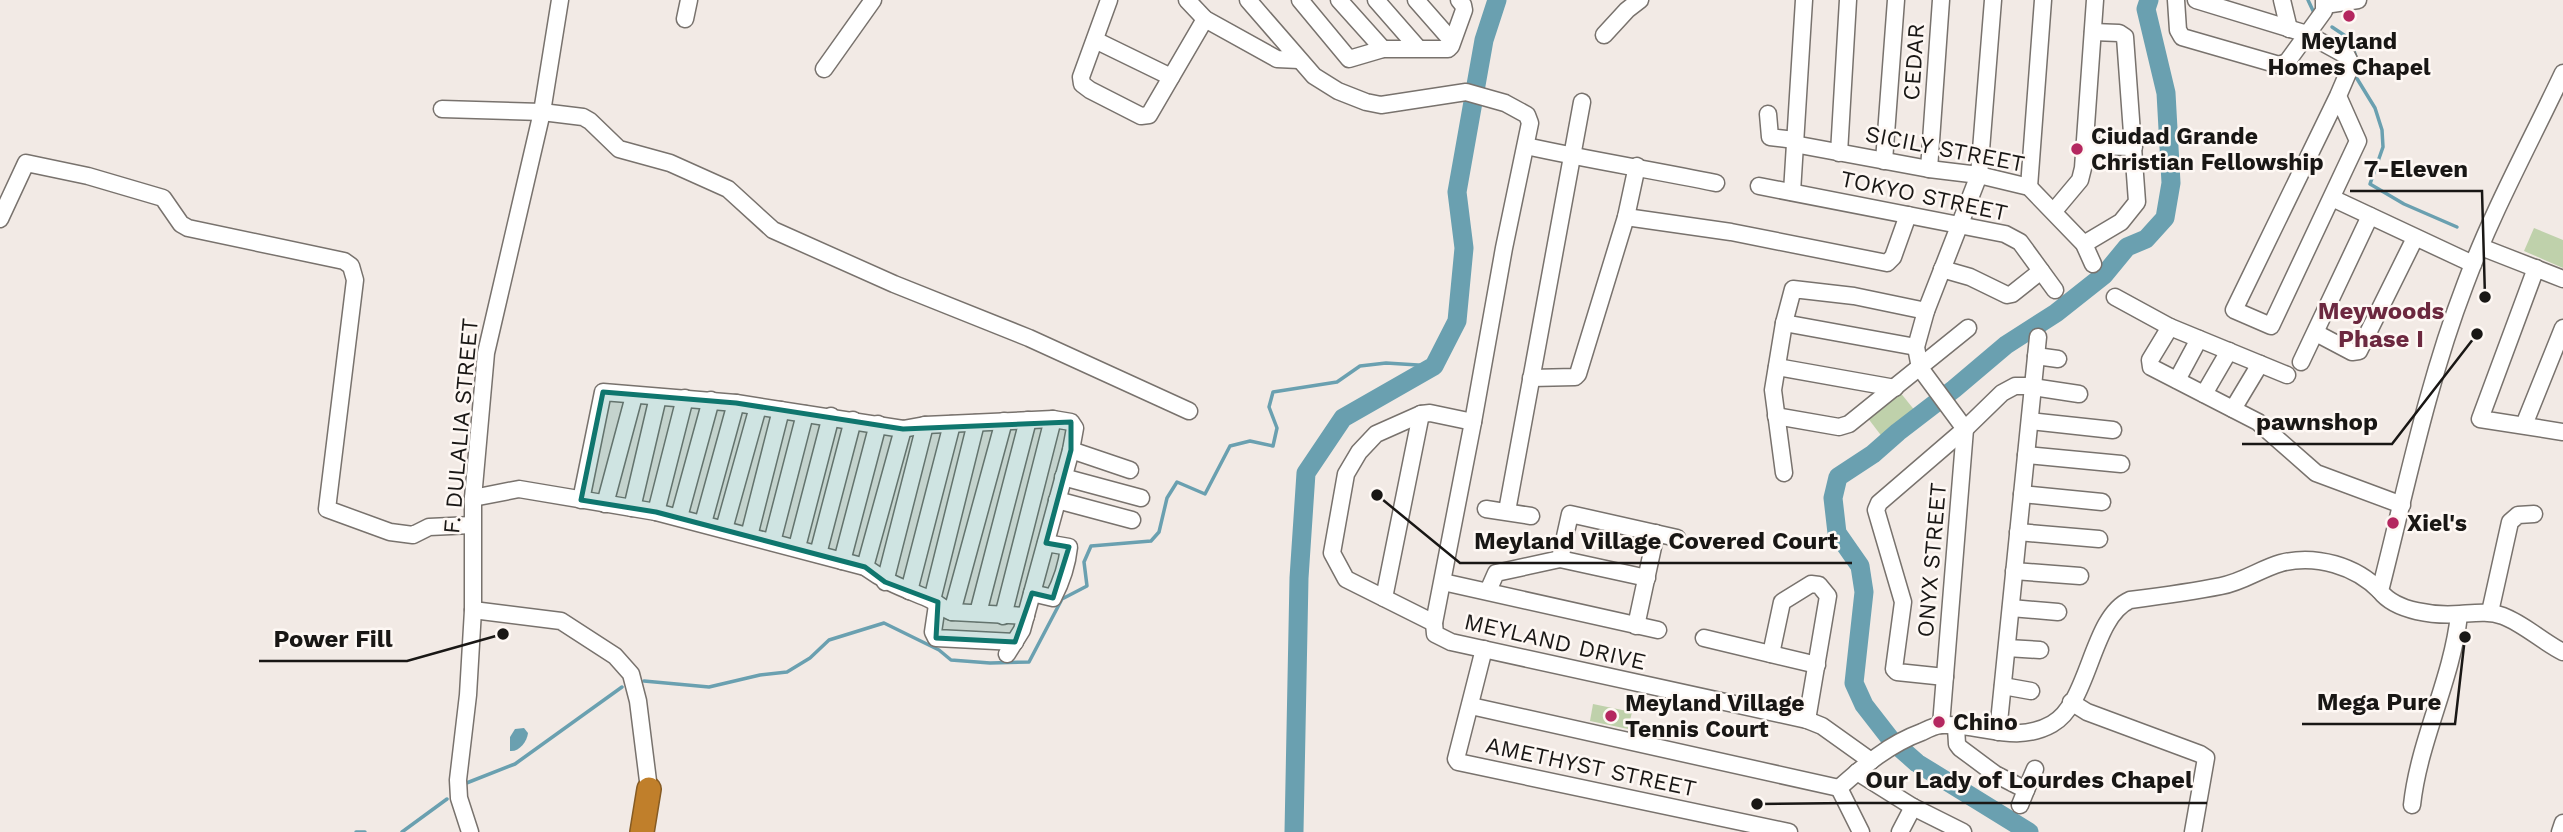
<svg xmlns="http://www.w3.org/2000/svg" width="2563" height="832" viewBox="0 0 2563 832" font-family="'Work Sans',sans-serif">
  <style>
    .green { fill: #bfd1ab }
    .water { fill: #6aa0b0 }
    .lines { fill: none; stroke-linecap: round; stroke-linejoin: round }
    .stream { stroke: #6aa0b0; stroke-width: 3.5 }
    .river { stroke: #6aa0b0; stroke-width: 19 }
    .minor-casing { stroke: #78726d; stroke-width: 19 }
    .highway-casing { stroke: #865b23; stroke-width: 26 }
    .minor { stroke: #fff; stroke-width: 16 }
    .highway { stroke: #c07f2b; stroke-width: 23 }
    .marked { fill: #0f766e; fill-opacity: 0.2; stroke: #0f766e; stroke-width: 5; stroke-linejoin: round }
    .poi-dot { fill: #b4275f; stroke: #fef8f4; stroke-width: 2.5 }
    .labels { text-anchor: middle; dominant-baseline: central; stroke-width: 5; stroke-linejoin: round; paint-order: stroke }
    .poi-label { font-size: 23px; font-weight: bold; fill: #191715; stroke: #fef8f4; text-anchor: start }
    .street-label { font-size: 23px; fill: #191715; stroke: #fef8f4 }
    .neighbourhood-label { font-size: 24px; font-weight: bold; fill: #6c283f; stroke: #fef8f4 }
    .leader { fill: none; stroke: #191715; stroke-width: 2.5 }
    .callout-dot { fill: #191715; stroke: #fef8f4; stroke-width: 2.5 }
    .callout-label { font-size: 24px; text-anchor: middle; font-weight: bold; fill: #191715; stroke: #fef8f4; stroke-width: 5; stroke-linejoin: round; paint-order: stroke }
  </style>
  <rect width="100%" height="100%" fill="#f2eae5"/>
  <g class="green">
    <polygon points="2534,228 2563,240 2563,268 2524,251"/>
    <polygon points="1899,391 1916,412 1883,438 1867,417"/>
    <polygon points="1593,704 1632,712 1628,729 1590,721"/>
  </g>
  <path class="water" d="M 524,728 L 528,733 C 527,742 519,752 510,751 L 510,737 L 515,729 Z"/>
  <g class="lines">
    <g class="stream">
      <polyline points="2308,0 2315,15"/>
      <polyline points="2332,27 2350,39 2358,63 2356,77 2375,108 2382,130 2383,147 2370,184 2404,204 2457,227"/>
      <polyline points="644,681 709,687 760,675 787,672 810,658 829,640 884,623 939,650 951,660 990,663 1029,662 1062,599 1087,586 1084,562 1091,546 1151,541 1159,532 1167,498 1177,482 1205,494 1230,446 1250,441 1273,446 1277,428 1269,407 1273,392 1337,382 1360,366 1386,363 1434,366"/>
      <polyline points="464,784 515,764 622,687"/>
      <polyline points="356,832 365,832"/>
      <polyline points="402,832 447,799"/>
    </g>
    <g class="river">
      <polyline points="1294,832 1299,578 1306,473 1343,418 1434,366 1457,321 1464,248 1457,192 1484,40 1497,0"/>
      <polyline points="2029,832 1917,763 1892,741 1864,705 1854,683 1864,592 1860,566 1837,533 1833,498 1838,477 1873,454 1898,432 1954,389 2006,345 2056,313 2104,275 2127,247 2146,239 2165,218 2171,183 2166,93 2146,9 2149,0"/>
    </g>
    <defs>
      <g id="minor">
        <polyline points="1109,0 1081,77 1082,84 1090,90 1141,116 1149,115 1205,19"/>
        <polyline points="1187,0 1205,19 1277,59 1299,60"/>
        <polyline points="1248,0 1314,76 1338,91 1366,102 1381,105 1466,92 1505,103 1527,115 1530,123 1504,248 1473,422 1434,623 1435,634 1451,642 1807,720 1822,726 1871,761"/>
        <polyline points="1300,0 1349,59 1383,49 1448,49 1451,46 1464,10 1463,5 1459,0"/>
        <polyline points="1339,0 1383,49"/>
        <polyline points="1376,0 1418,48"/>
        <polyline points="1416,0 1452,41"/>
        <polyline points="2176,0 2178,30 2182,37 2279,65 2287,62 2324,11 2324,0"/>
        <polyline points="2196,0 2307,34 2347,56 2350,62 2350,68 2338,96 2234,310 2271,326 2358,141 2338,96"/>
        <polyline points="2282,0 2289,29"/>
        <polyline points="2325,5 2358,0"/>
        <polyline points="685,19 689,0"/>
        <polyline points="1604,35 1627,10 1640,0"/>
        <polyline points="1095,40 1171,77"/>
        <polyline points="824,69 873,0"/>
        <path d="M 2563,73 C 2530,143 2492,212 2465,285 C 2427,384 2406,489 2380,591 C 2396,612 2436,616 2460,614 C 2475,613 2489,611 2503,616 C 2524,624 2543,642 2563,652"/>
        <polyline points="442,109 542,112 583,117 590,121 619,149 670,163 728,189 773,230 894,284 1029,338 1189,411"/>
        <polyline points="1768,114 1770,137 1795,140"/>
        <polyline points="1794,144 1929,169 1979,175 2029,187 2084,244 2093,264"/>
        <path d="M 1526,146 C 1589,160 1653,170 1716,183"/>
        <polyline points="2085,146 2134,147"/>
        <polyline points="1839,153 1848,0"/>
        <polyline points="1884,161 1896,0"/>
        <polyline points="1929,169 1941,0"/>
        <polyline points="1759,186 2005,234 2020,242 2055,290"/>
        <polyline points="2029,187 2043,0"/>
        <polyline points="1792,192 1804,0"/>
        <polyline points="2332,198 2473,264"/>
        <polyline points="2054,211 2080,180 2083,168 2095,0"/>
        <polyline points="1626,217 1731,232 1887,263 1893,257 1908,215"/>
        <polyline points="0,219 26,163 88,176 163,198 181,224 188,228 344,261 351,266 355,280 327,509 390,532 413,535 429,527 472,525"/>
        <polyline points="2084,244 2121,222 2137,202 2125,37 2119,33 2093,32"/>
        <polyline points="2481,247 2563,279"/>
        <polyline points="2536,268 2480,419 2563,432"/>
        <polyline points="1942,269 1970,277 2007,295 2012,294 2041,271"/>
        <polyline points="2115,297 2170,327 2150,360 2151,367 2258,422 2316,473 2402,505"/>
        <polyline points="1784,323 1916,347"/>
        <polyline points="2170,327 2287,375"/>
        <polyline points="2316,333 2352,352 2359,351 2415,238"/>
        <polyline points="2036,356 2058,359"/>
        <polyline points="2301,362 2370,216"/>
        <polyline points="1777,367 1895,388"/>
        <polyline points="1531,378 1575,377 1578,374 1626,217 1637,166"/>
        <polyline points="2177,380 2199,339"/>
        <polyline points="2204,394 2229,351"/>
        <polyline points="2233,409 2260,364"/>
        <polyline points="1776,416 1839,427 1849,424 1968,328"/>
        <polyline points="2030,421 2113,430"/>
        <polyline points="2524,425 2563,328"/>
        <polyline points="1071,450 1130,470"/>
        <polyline points="2026,455 2121,464"/>
        <polyline points="1784,473 1773,390 1784,323 1793,289 1854,296 1926,311"/>
        <polyline points="1063,477 1141,498"/>
        <polyline points="2022,494 2102,502"/>
        <path d="M 473,498 L 519,489 L 656,512 L 865,567 C 887,583 903,588 927,598 C 937,602 942,609 952,612 L 1026,616"/>
        <polyline points="581,500 603,392 736,403 903,429 925,425 1053,419 1071,422 1075,428 1071,450 1022,630 1007,654"/>
        <polyline points="1057,500 1132,520"/>
        <polyline points="605,504 634,396"/>
        <polyline points="632,508 658,397"/>
        <polyline points="1486,509 1531,516"/>
        <polyline points="1507,511 1582,102"/>
        <polyline points="656,512 685,398"/>
        <polyline points="679,517 711,400"/>
        <polyline points="703,523 736,403"/>
        <polyline points="724,529 758,407"/>
        <polyline points="2018,532 2099,539"/>
        <polyline points="749,536 781,410"/>
        <polyline points="772,542 805,414"/>
        <polyline points="797,547 831,416"/>
        <polyline points="818,554 853,420"/>
        <polyline points="1560,559 1570,514 1677,538"/>
        <polyline points="842,561 878,424"/>
        <polyline points="865,567 903,429"/>
        <polyline points="2014,571 2080,576"/>
        <polyline points="885,582 925,425"/>
        <polyline points="1443,582 1658,630"/>
        <polyline points="909,591 952,424"/>
        <polyline points="1488,591 1496,573 1560,559 1647,578"/>
        <path d="M 1032,593 L 1053,598 C 1062,581 1067,566 1069,547 L 1046,543"/>
        <polyline points="1384,598 1421,414"/>
        <polyline points="932,600 976,423"/>
        <polyline points="937,605 933,632 936,638 1015,642"/>
        <polyline points="2011,608 2058,612"/>
        <polyline points="473,610 561,621 615,656 631,674 638,701 649,789"/>
        <polyline points="952,612 1004,421"/>
        <polyline points="2490,612 2510,522 2518,515 2534,514"/>
        <polyline points="978,613 1028,420"/>
        <polyline points="1003,616 1053,419"/>
        <polyline points="1434,623 1346,579 1332,553 1346,474 1359,452 1376,434 1421,414 1430,413 1473,422"/>
        <polyline points="1636,626 1656,533"/>
        <polyline points="1704,638 1817,665"/>
        <polyline points="2007,648 2040,650"/>
        <polyline points="1484,649 1456,759 1458,762 1789,832"/>
        <polyline points="1771,654 1782,602 1811,584 1819,585 1828,596 1807,720"/>
        <polyline points="1945,677 1897,672 1894,669 1903,602 1876,510 1879,503 1965,429 2002,393 2015,386 2026,386 2079,394"/>
        <polyline points="2003,686 2031,691"/>
        <polyline points="2071,702 2087,712 2200,754 2206,758 2193,832"/>
        <polyline points="1471,706 1839,788"/>
        <polyline points="1941,725 1965,429 1920,368 1916,347 1926,311 1979,175 1993,0"/>
        <polyline points="1956,727 1957,744 1960,748 1995,774 2026,790 2020,805"/>
        <polyline points="1998,732 2038,337"/>
        <polyline points="1857,772 1913,807 1963,832"/>
        <path d="M 1839,788 C 1865,765 1889,744 1922,732 C 1928,729 1936,725 1942,725 C 1980,723 2015,745 2052,724 C 2090,703 2091,617 2130,600 C 2161,596 2191,592 2221,586 C 2243,582 2260,569 2281,563 C 2316,554 2356,566 2380,591"/>
        <polyline points="1839,788 1861,832"/>
        <polyline points="2026,790 2035,769"/>
        <path d="M 2412,805 C 2419,740 2452,680 2459,615"/>
        <polyline points="470,832 459,798 458,780 468,695 473,610 473,498 486,353 542,112 560,0"/>
        <polyline points="1900,832 1913,807"/>
        <polyline points="2560,832 2563,823"/>
      </g>
      <polyline id="highway" points="642,832 649,789"/>
    </defs>
    <use href="#minor" class="minor-casing"/>
    <use href="#highway" class="highway-casing"/>
    <use href="#minor" class="minor"/>
    <use href="#highway" class="highway"/>
  </g>
  <path class="marked" d="M 603,392 L 736,403 L 903,429 L 1071,422 L 1071,450 L 1046,543 L 1069,547 L 1053,598 L 1032,593 L 1015,642 L 936,638 L 938,602 L 885,582 L 865,567 L 656,512 L 581,500 Z"/>
  <g class="poi-dot">
    <circle cx="2349" cy="16" r="7"/>
    <circle cx="2077" cy="149" r="7"/>
    <circle cx="2393" cy="523" r="7"/>
    <circle cx="1611" cy="716" r="7"/>
    <circle cx="1939" cy="722" r="7"/>
  </g>
  <g class="labels">
    <g class="poi-label">
      <text x="2349" y="41" text-anchor="middle">Meyland<tspan x="2349" dy="26">Homes Chapel</tspan></text>
      <text x="2091" y="136">Ciudad Grande<tspan x="2091" dy="26">Christian Fellowship</tspan></text>
      <text x="2407" y="523">Xiel's</text>
      <text x="1625" y="703">Meyland Village<tspan x="1625" dy="26">Tennis Court</tspan></text>
      <text x="1953" y="722">Chino</text>
    </g>
    <g class="street-label">
      <text transform="translate(1914 62) rotate(-86)">CEDAR</text>
      <text transform="translate(1945 149) rotate(11)">SICILY STREET</text>
      <text transform="translate(1924 196) rotate(12)">TOKYO STREET</text>
      <text transform="translate(461 426) rotate(-85)">F. DULALIA STREET</text>
      <text transform="translate(1932 560) rotate(-85)">ONYX STREET</text>
      <text transform="translate(1555 642) rotate(13)">MEYLAND DRIVE</text>
      <text transform="translate(1591 767) rotate(12)">AMETHYST STREET</text>
    </g>
    <g class="neighbourhood-label">
      <text x="2381" y="311">Meywoods<tspan x="2381" dy="28">Phase I</tspan></text>
    </g>
  </g>
  <path class="leader" d="M2485 297L2482 191H2350M2477 334L2392 444H2242M1377 495L1460 563H1852M503 634L407 661H259M2465 637L2455 724H2302M1757 804L1850 803H2207"/>
  <g class="callout-dot">
    <circle cx="2485" cy="297" r="7"/>
    <circle cx="2477" cy="334" r="7"/>
    <circle cx="1377" cy="495" r="7"/>
    <circle cx="503" cy="634" r="7"/>
    <circle cx="2465" cy="637" r="7"/>
    <circle cx="1757" cy="804" r="7"/>
  </g>
  <g class="callout-label">
    <text x="2416" y="177">7-Eleven</text>
    <text x="2317" y="430">pawnshop</text>
    <text x="1656" y="549">Meyland Village Covered Court</text>
    <text x="333" y="647">Power Fill</text>
    <text x="2379" y="710">Mega Pure</text>
    <text x="2029" y="788">Our Lady of Lourdes Chapel</text>
  </g>
</svg>
